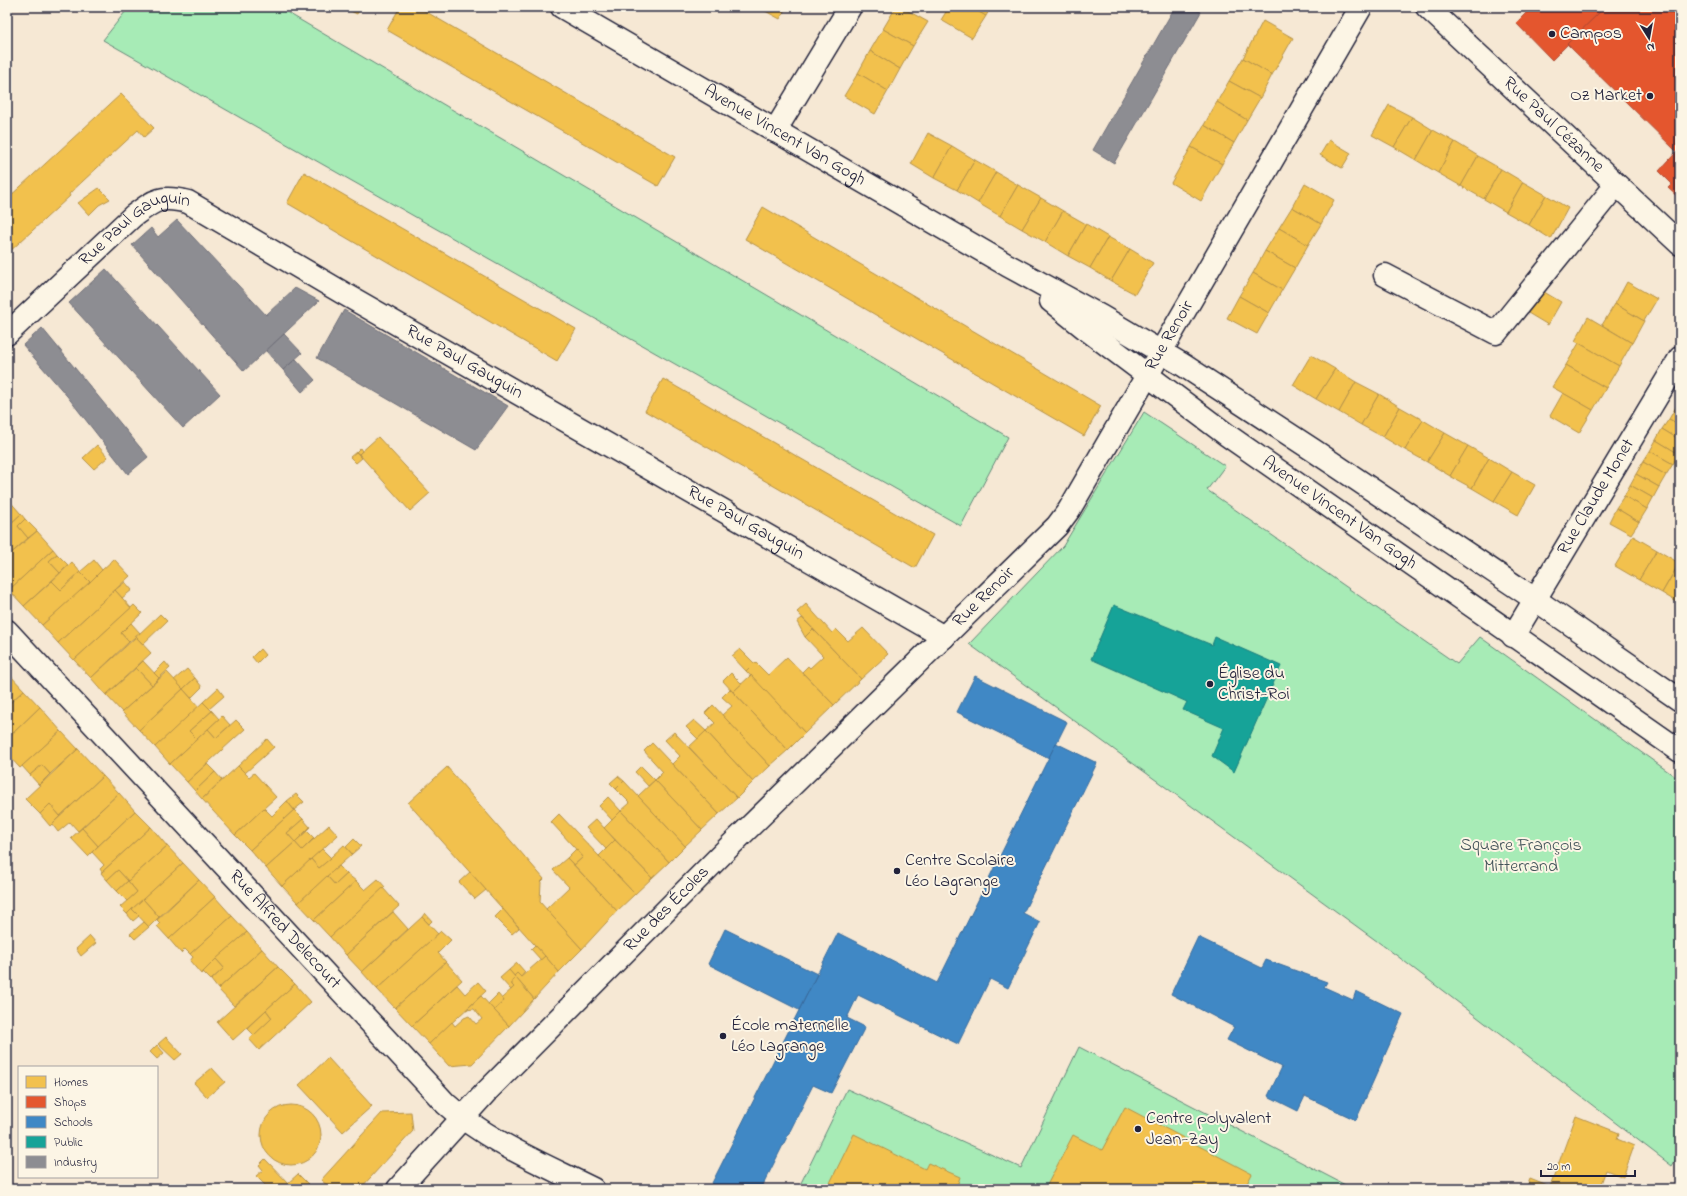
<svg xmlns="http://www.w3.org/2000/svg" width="1687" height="1196" viewBox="0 0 1687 1196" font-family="'Indie Flower',sans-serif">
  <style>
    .green { fill: #a7ebb6; stroke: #648678 }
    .homes { fill: #f2c14e; stroke: #b49148 }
    .shops { fill: #e4572e; stroke: #aa4732 }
    .schools { fill: #3f88c5; stroke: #36699c }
    .public { fill: #17a398; stroke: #1a7c7c }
    .industry { fill: #8d8d92; stroke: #6d6d78 }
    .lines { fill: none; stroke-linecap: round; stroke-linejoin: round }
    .minor-casing { stroke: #22223b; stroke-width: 25 }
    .minor { stroke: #fcf5e5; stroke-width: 22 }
    .poi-dot { fill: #22223b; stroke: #fcf5e5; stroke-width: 1.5 }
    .labels { text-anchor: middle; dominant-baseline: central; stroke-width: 4; stroke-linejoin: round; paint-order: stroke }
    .poi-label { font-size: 18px; fill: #22223b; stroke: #fcf5e5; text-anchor: start }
    .street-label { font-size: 18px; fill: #22223b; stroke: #fcf5e5 }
    .park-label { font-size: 18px; fill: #43545a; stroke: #fcf5e5 }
  </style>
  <rect width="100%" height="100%" fill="#f6e8d4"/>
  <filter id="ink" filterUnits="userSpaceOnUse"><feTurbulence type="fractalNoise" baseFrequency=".025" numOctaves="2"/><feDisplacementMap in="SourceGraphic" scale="8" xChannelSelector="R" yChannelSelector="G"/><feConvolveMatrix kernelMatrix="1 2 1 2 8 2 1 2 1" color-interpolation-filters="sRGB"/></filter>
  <g filter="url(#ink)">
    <g class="green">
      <polygon points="129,7 278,7 1008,437 961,526 103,40"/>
      <polygon points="1144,412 1225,466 1207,490 1457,664 1480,637 1680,780 1680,1153 1672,1166 1396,955 969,644 1063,546"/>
      <polygon points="1079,1047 1353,1189 798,1189 847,1089 1021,1168"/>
    </g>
    <g class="homes">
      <polygon points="342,7 361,7 357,14"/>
      <polygon points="400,7 418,7 675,157 658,186 387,30"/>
      <polygon points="758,7 786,7 780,19"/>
      <polygon points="896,7 901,7 928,22 913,46 883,29"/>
      <polygon points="949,7 971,7 986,16 972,38 941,20"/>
      <polygon points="971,7 991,7 986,16"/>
      <polygon points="1263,21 1293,38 1272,75 1243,58"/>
      <polygon points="883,29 913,46 900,69 870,51"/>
      <polygon points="870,51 900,69 888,91 858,73"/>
      <polygon points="1243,58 1272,75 1260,98 1229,81"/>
      <polygon points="858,73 888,91 875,114 844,96"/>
      <polygon points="1229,81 1260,98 1247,120 1217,102"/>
      <polygon points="121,94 154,128 144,137 138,130 69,194 70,196 7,254 7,199"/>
      <polygon points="1217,102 1247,120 1234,143 1204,125"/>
      <polygon points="1389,105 1412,117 1394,147 1372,135"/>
      <polygon points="1412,117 1433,130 1416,160 1394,147"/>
      <polygon points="1204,125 1234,143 1222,164 1191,147"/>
      <polygon points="1433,130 1455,142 1438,173 1416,160"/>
      <polygon points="928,133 952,146 934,178 911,164"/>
      <polygon points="1329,140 1351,153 1342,168 1320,155"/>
      <polygon points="1455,142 1478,156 1461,186 1438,173"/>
      <polygon points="952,146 975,160 957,190 934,178"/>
      <polygon points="1191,147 1222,164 1201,201 1171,183"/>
      <polygon points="1478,156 1501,169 1484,199 1461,186"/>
      <polygon points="975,160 996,172 978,203 957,190"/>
      <polygon points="1501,169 1523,182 1506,212 1484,199"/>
      <polygon points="304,172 576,329 557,361 287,203"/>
      <polygon points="996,172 1018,185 1000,216 978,203"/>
      <polygon points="1523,182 1546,195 1529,225 1506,212"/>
      <polygon points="1305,183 1334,200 1321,224 1292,207"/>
      <polygon points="1018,185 1041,198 1022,229 1000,216"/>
      <polygon points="99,188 110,199 99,205 89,215 78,203"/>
      <polygon points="1546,195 1568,208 1551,239 1529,225"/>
      <polygon points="1041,198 1063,211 1045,242 1022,229"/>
      <polygon points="763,207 1101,406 1084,436 745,239"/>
      <polygon points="1292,207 1321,224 1308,245 1279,228"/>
      <polygon points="1063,211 1086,224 1068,256 1045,242"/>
      <polygon points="1086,224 1108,237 1090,268 1068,256"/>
      <polygon points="1279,228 1308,245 1295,268 1265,251"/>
      <polygon points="1108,237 1130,249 1111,281 1090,268"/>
      <polygon points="1130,249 1153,263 1135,294 1111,281"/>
      <polygon points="1265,251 1295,268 1282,290 1253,273"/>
      <polygon points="1253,273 1282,290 1269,313 1239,296"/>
      <polygon points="1627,282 1657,299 1644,321 1615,304"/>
      <polygon points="1539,289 1561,302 1548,325 1523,310"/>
      <polygon points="1239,296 1269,313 1257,334 1227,318"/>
      <polygon points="1615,304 1644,321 1632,343 1602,325"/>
      <polygon points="1588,317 1632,343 1619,366 1575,341"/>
      <polygon points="1579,343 1619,366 1606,388 1566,365"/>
      <polygon points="1311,355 1335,369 1316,399 1293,385"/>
      <polygon points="1566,365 1606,388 1593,410 1552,387"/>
      <polygon points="1335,369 1356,382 1339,412 1316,399"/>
      <polygon points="663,379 933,535 915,568 645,411"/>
      <polygon points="1356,382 1379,394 1361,425 1339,412"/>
      <polygon points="1563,393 1593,410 1579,433 1550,416"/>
      <polygon points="1379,394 1400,407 1383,437 1361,425"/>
      <polygon points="1680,400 1680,409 1676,407"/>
      <polygon points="1400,407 1423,420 1405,450 1383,437"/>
      <polygon points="1676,407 1680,409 1680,425 1669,419"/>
      <polygon points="1669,419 1680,425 1680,440 1662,429"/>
      <polygon points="1423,420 1445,433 1427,462 1405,450"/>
      <polygon points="1662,429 1680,440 1679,454 1656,440"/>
      <polygon points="1445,433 1468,446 1450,476 1427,462"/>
      <polygon points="378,437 430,493 410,511 359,454"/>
      <polygon points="1656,440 1679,454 1673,464 1650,451"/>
      <polygon points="97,445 108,457 94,469 83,458"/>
      <polygon points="1468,446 1489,458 1472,488 1450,476"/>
      <polygon points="360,448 362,451 359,454 356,452"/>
      <polygon points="1650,451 1673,464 1666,475 1643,462"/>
      <polygon points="356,452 362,458 356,463 350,457"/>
      <polygon points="1489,458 1512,472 1494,501 1472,488"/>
      <polygon points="1643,462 1666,475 1659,487 1636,474"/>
      <polygon points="1512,472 1535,485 1518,515 1494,501"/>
      <polygon points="1636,474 1659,487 1653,498 1630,485"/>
      <polygon points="1630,485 1653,498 1647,509 1624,496"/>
      <polygon points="1624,496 1647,509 1639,522 1616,508"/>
      <polygon points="7,498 21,514 7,527"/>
      <polygon points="1616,508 1639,522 1631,534 1609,522"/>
      <polygon points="21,514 25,519 18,526 28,538 7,557 7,527"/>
      <polygon points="25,519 37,531 28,538 18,526"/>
      <polygon points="37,531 53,549 9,590 7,588 7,557"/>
      <polygon points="1633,536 1657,550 1639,580 1615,566"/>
      <polygon points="53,549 57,554 49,561 60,573 24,606 9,590"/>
      <polygon points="1657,550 1679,563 1662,593 1639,580"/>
      <polygon points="57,554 68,565 60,573 49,561"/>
      <polygon points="114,559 130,576 58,643 42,625"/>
      <polygon points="94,560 102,570 90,582 80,572"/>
      <polygon points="72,562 80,572 61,590 52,581"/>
      <polygon points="1680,562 1680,604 1662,593"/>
      <polygon points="80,572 90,582 42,625 24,606 52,581 61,590"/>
      <polygon points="125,582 132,590 122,598 115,590"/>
      <polygon points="115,590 131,608 74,660 58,643"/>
      <polygon points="806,604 832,633 836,629 848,641 863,628 888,654 861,679 797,612"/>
      <polygon points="134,605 142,613 121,633 129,642 91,678 74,660"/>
      <polygon points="160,614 167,621 143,644 136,637"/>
      <polygon points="802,618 813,629 805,637 797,622"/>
      <polygon points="131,623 140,633 129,642 121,633"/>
      <polygon points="813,629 861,679 834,705 802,672 808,666 810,668 823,656 805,637"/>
      <polygon points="136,637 151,653 106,695 91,678"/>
      <polygon points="260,649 265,655 257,663 252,657"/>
      <polygon points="740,649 754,663 746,671 732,656"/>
      <polygon points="787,657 834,705 805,733 746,671 755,662 768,675"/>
      <polygon points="143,661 159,678 152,685 136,668"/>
      <polygon points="165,662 170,668 159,678 154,673"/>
      <polygon points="136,668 152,685 122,712 106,695"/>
      <polygon points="187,669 195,678 183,689 174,680"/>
      <polygon points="167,672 183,689 139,730 122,712"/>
      <polygon points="8,673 24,690 7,706 7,674"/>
      <polygon points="731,673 742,684 733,692 723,681"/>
      <polygon points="751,675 805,733 788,750 733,692"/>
      <polygon points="195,678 202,687 191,698 183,689"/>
      <polygon points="218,688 224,696 209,709 203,702"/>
      <polygon points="183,689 199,707 155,747 139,730"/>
      <polygon points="730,689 788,750 770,766 722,715 732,706 722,697"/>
      <polygon points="24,690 40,707 7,739 7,706"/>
      <polygon points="203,702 212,711 189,731 197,739 170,764 155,747"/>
      <polygon points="713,705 770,766 753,782 706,731 715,723 705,713"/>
      <polygon points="40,707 61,731 20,768 7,754 7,739"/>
      <polygon points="212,711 219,719 197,739 189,731"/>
      <polygon points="222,716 230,725 216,738 208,729"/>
      <polygon points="236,720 245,729 187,782 170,764 208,729 216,738"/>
      <polygon points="694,720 706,731 698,739 686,727"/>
      <polygon points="61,731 78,749 50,774 42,765 30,775 22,766"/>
      <polygon points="706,731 753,782 737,798 689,747"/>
      <polygon points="674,732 737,798 719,814 672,764 680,756 665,740"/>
      <polygon points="267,739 274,747 245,773 238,766"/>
      <polygon points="652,743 719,814 702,830 655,780 663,772 644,751"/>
      <polygon points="78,749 103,776 60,816 50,804 40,814 25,799"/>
      <polygon points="207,764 215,772 195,791 187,782"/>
      <polygon points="42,765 50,774 39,785 30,775"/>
      <polygon points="238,766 249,777 254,773 276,797 235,835 202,799"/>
      <polygon points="641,766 655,780 648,786 635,772"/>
      <polygon points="447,767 544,879 541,882 540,902 582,949 559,972 408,803"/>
      <polygon points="215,772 222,780 202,799 195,791"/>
      <polygon points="103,776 119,793 78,831 70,822 58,832 52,824"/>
      <polygon points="618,776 624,781 616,789 610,783"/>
      <polygon points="655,780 702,830 685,846 638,796"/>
      <polygon points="624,781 685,846 669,862 621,811 630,803 616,789"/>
      <polygon points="119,793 135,811 98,846 82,828"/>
      <polygon points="296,794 304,802 294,810 287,801"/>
      <polygon points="608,797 621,811 612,820 599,806"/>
      <polygon points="287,801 294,810 250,850 235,835 264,808 272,816"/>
      <polygon points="50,804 60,816 50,826 40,814"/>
      <polygon points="294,810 303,819 287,833 295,842 266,868 250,850"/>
      <polygon points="135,811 151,827 102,872 100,869 104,865 92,852"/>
      <polygon points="621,811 669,862 652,878 604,828"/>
      <polygon points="559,814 635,894 617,911 574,865 583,857 551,822"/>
      <polygon points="303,819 310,827 295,842 287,833"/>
      <polygon points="596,819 615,840 606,849 586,828"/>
      <polygon points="329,825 338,835 282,886 266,868 295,842 302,850"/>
      <polygon points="151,827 167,846 128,881 118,870 107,880 101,873"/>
      <polygon points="82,828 98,846 88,856 71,838"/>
      <polygon points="307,831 314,838 302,850 295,842"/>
      <polygon points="354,839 361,846 352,854 346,847"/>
      <polygon points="615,840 652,878 635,894 599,856"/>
      <polygon points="344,845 352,854 298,903 282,886 311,859 319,868"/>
      <polygon points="167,846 183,863 127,914 120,907 137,892 128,881"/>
      <polygon points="322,849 331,858 319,868 311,859"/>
      <polygon points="576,849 583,857 574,865 567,858"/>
      <polygon points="567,858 617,911 582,949 546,909 569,887 553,870"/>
      <polygon points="183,863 199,880 159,917 143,899"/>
      <polygon points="339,866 347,874 335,885 327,876"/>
      <polygon points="118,870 128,881 117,891 107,880"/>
      <polygon points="470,872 486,890 475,899 459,882"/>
      <polygon points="347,874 356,881 314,920 298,903 327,876 335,885"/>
      <polygon points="378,879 385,887 330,937 314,920 356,881 365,890"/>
      <polygon points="199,880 215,897 169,939 157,926 160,923 157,920"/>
      <polygon points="128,881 137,892 127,901 117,891"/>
      <polygon points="383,888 399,906 346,955 330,937"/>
      <polygon points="215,897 232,916 190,954 185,949 181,953 169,939"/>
      <polygon points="143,899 159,917 149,927 132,909"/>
      <polygon points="132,909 139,916 133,921 127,914"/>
      <polygon points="503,909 519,928 512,934 495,917"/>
      <polygon points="393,912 408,929 362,972 346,955"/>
      <polygon points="425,913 432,921 429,924 422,917"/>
      <polygon points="232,916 247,932 201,974 190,961 193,957 190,954"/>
      <polygon points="422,917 438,934 377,989 362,972"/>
      <polygon points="144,922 149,927 135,939 130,934"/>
      <polygon points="441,931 451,940 438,953 446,962 395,1008 377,989"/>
      <polygon points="247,932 262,949 218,989 211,980 224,968 216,959"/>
      <polygon points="90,936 96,943 81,956 76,949"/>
      <polygon points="535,945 545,956 541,960 531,949"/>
      <polygon points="262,949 278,967 234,1006 218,989"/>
      <polygon points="545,956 559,972 534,999 514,976 517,973 521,977"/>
      <polygon points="216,959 224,968 211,980 203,972"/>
      <polygon points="446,962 462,980 412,1026 395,1008"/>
      <polygon points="517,963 525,972 521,977 517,973 514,976 509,970"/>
      <polygon points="278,967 295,984 233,1040 217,1022"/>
      <polygon points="509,970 516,978 512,981 512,985 514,987 511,990 500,978"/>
      <polygon points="516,978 534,999 509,1026 494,1010 504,1001 502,998 514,987 512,985 512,981"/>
      <polygon points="478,982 486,991 429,1044 412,1026 457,985 465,994"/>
      <polygon points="295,984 311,1002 259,1050 249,1039 272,1018 266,1010"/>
      <polygon points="498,994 504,1001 494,1010 488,1004"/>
      <polygon points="481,996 509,1026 472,1064 449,1066 429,1044 452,1022 455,1026 464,1018 469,1016 476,1024 482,1019 474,1009 466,1010"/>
      <polygon points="266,1010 272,1018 254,1035 247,1028"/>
      <polygon points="166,1037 182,1054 175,1060 158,1044"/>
      <polygon points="157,1045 164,1053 157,1059 150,1052"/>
      <polygon points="328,1058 372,1106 343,1132 299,1085"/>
      <polygon points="212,1068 225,1082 207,1097 194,1083"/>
      <circle cx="291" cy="1135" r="30"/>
      <polygon points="1125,1107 1252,1174 1244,1189 1045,1189 1073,1135 1102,1150"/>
      <polygon points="411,1112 413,1131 360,1189 331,1189 321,1180 382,1113"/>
      <polygon points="1576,1116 1619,1133 1617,1139 1634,1146 1623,1177 1606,1170 1599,1189 1526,1189 1530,1179 1550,1187"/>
      <polygon points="854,1134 925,1169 928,1163 960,1177 957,1186 964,1189 827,1189"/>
      <polygon points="265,1159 290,1185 286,1189 269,1189 256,1176 263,1170 259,1165"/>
      <polygon points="298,1174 308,1184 302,1189 293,1189 288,1183"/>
    </g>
    <g class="shops">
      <polygon points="1532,7 1605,7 1552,60 1516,23"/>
      <polygon points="1605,7 1680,7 1680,148 1677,152 1567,44"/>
      <polygon points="1680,148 1680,199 1668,188 1672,184 1659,171"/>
    </g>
    <g class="schools">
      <polygon points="975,676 1067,722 1049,758 957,712"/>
      <polygon points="1056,743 1097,763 1023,913 1040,922 1008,988 990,979 958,1044 858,995 847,1018 865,1027 831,1093 813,1085 761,1189 709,1189 838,933 937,983"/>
      <polygon points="725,929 817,974 799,1010 708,964"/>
      <polygon points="1198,937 1262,968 1266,960 1327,982 1324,987 1353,1000 1356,991 1403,1014 1356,1120 1305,1096 1298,1111 1268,1096 1282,1067 1227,1040 1234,1027 1171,994"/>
    </g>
    <polygon class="public" points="1114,605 1212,645 1215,637 1281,666 1234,772 1212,756 1224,728 1183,710 1187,702 1091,659"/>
    <g class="industry">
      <polygon points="1175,7 1192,7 1201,12 1114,163 1093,150"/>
      <polygon points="177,220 266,315 295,288 319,301 244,371 132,245 151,228 158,237"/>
      <polygon points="106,269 220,394 183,428 69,303"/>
      <polygon points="344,310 508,406 476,450 317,358"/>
      <polygon points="42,328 148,457 128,474 67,396 23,345"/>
      <polygon points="284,334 302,353 283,370 266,351"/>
      <polygon points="296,359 315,380 302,392 283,370"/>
    </g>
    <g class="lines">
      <defs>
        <g id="minor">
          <path id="s1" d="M 562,7 L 1007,265 L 1102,317 L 1183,365 L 1313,450 L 1536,600 L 1680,700"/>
          <path id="s2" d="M 1427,7 L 1680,244"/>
          <polyline points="775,131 850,7"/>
          <polyline points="1385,275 1496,333 1616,185"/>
          <path id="s3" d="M 1051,301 L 1086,329 L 1227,435 L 1680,751"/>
          <path id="s4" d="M 7,334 L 133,216 C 155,200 160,195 188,202 L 343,293 L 944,637"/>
          <path id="s5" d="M 7,631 L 446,1104 C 488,1142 543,1164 593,1189"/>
          <path id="s6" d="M 1513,636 L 1680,358"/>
          <path id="s7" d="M 398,1189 L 487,1091 L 730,846 L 1057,526 L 1069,510 L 1361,7"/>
        </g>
      </defs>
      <use href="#minor" class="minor-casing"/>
      <use href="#minor" class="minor"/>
    </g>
  </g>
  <g class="poi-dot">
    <circle cx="1552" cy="34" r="4"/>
    <circle cx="1650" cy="96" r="4"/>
    <circle cx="1210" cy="684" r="4"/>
    <circle cx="897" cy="871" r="4"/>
    <circle cx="723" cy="1036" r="4"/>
    <circle cx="1138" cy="1129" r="4"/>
  </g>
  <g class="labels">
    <g class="poi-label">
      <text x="1560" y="34">Campos</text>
      <text x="1642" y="96" text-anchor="end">Oz Market</text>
      <text x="1218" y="674">Église du<tspan x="1218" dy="21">Christ-Roi</tspan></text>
      <text x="905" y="861">Centre Scolaire<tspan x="905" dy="21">Léo Lagrange</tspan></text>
      <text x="731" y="1026">École maternelle<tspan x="731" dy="21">Léo Lagrange</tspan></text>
      <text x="1146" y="1119">Centre polyvalent<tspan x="1146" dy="21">Jean-Zay</tspan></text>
    </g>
    <g class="street-label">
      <text stroke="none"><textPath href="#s2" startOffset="173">Rue Paul Cézanne</textPath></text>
      <text stroke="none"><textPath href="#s1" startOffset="257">Avenue Vincent Van Gogh</textPath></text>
      <text stroke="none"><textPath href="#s4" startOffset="169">Rue Paul Gauguin</textPath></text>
      <text stroke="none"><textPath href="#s7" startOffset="1156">Rue Renoir</textPath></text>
      <text stroke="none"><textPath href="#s4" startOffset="552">Rue Paul Gauguin</textPath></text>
      <text stroke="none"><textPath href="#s6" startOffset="162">Rue Claude Monet</textPath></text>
      <text stroke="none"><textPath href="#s3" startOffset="358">Avenue Vincent Van Gogh</textPath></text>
      <text stroke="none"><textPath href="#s4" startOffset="876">Rue Paul Gauguin</textPath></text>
      <text stroke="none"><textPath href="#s7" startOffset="833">Rue Renoir</textPath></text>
      <text stroke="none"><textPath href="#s7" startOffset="388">Rue des Écoles</textPath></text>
      <text stroke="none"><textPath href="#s5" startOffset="408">Rue Alfred Delecourt</textPath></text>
    </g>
    <g class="park-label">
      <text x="1521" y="846">Square François<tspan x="1521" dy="21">Mitterrand</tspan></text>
    </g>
  </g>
  <rect width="1687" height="1196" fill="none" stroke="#fcf5e5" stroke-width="24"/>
  <rect x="12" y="12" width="1663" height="1172" fill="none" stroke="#22223b" stroke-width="1.5" filter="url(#ink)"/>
  <rect x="18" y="1066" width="140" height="112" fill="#fcf5e5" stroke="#a5a1a1"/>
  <rect x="26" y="1076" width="20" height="12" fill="#f2c14e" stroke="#a5a1a1"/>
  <text x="54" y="1086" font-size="12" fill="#22223b">Homes</text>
  <rect x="26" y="1096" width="20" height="12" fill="#e4572e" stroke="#a5a1a1"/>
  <text x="54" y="1106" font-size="12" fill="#22223b">Shops</text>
  <rect x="26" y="1116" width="20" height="12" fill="#3f88c5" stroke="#a5a1a1"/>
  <text x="54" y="1126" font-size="12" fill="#22223b">Schools</text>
  <rect x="26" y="1136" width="20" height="12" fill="#17a398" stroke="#a5a1a1"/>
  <text x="54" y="1146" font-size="12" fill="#22223b">Public</text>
  <rect x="26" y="1156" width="20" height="12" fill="#8d8d92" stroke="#a5a1a1"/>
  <text x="54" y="1166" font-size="12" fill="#22223b">Industry</text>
  <g transform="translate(1649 38) rotate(169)" stroke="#fcf5e5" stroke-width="3" paint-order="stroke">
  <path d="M0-3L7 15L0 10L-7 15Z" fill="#22223b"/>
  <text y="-6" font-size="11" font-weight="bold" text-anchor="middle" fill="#22223b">N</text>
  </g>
  <path d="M1541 1170v6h94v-6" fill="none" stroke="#22223b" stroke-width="2"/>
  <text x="1547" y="1170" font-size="12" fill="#22223b" stroke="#fcf5e5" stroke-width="3" paint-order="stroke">20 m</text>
</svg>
